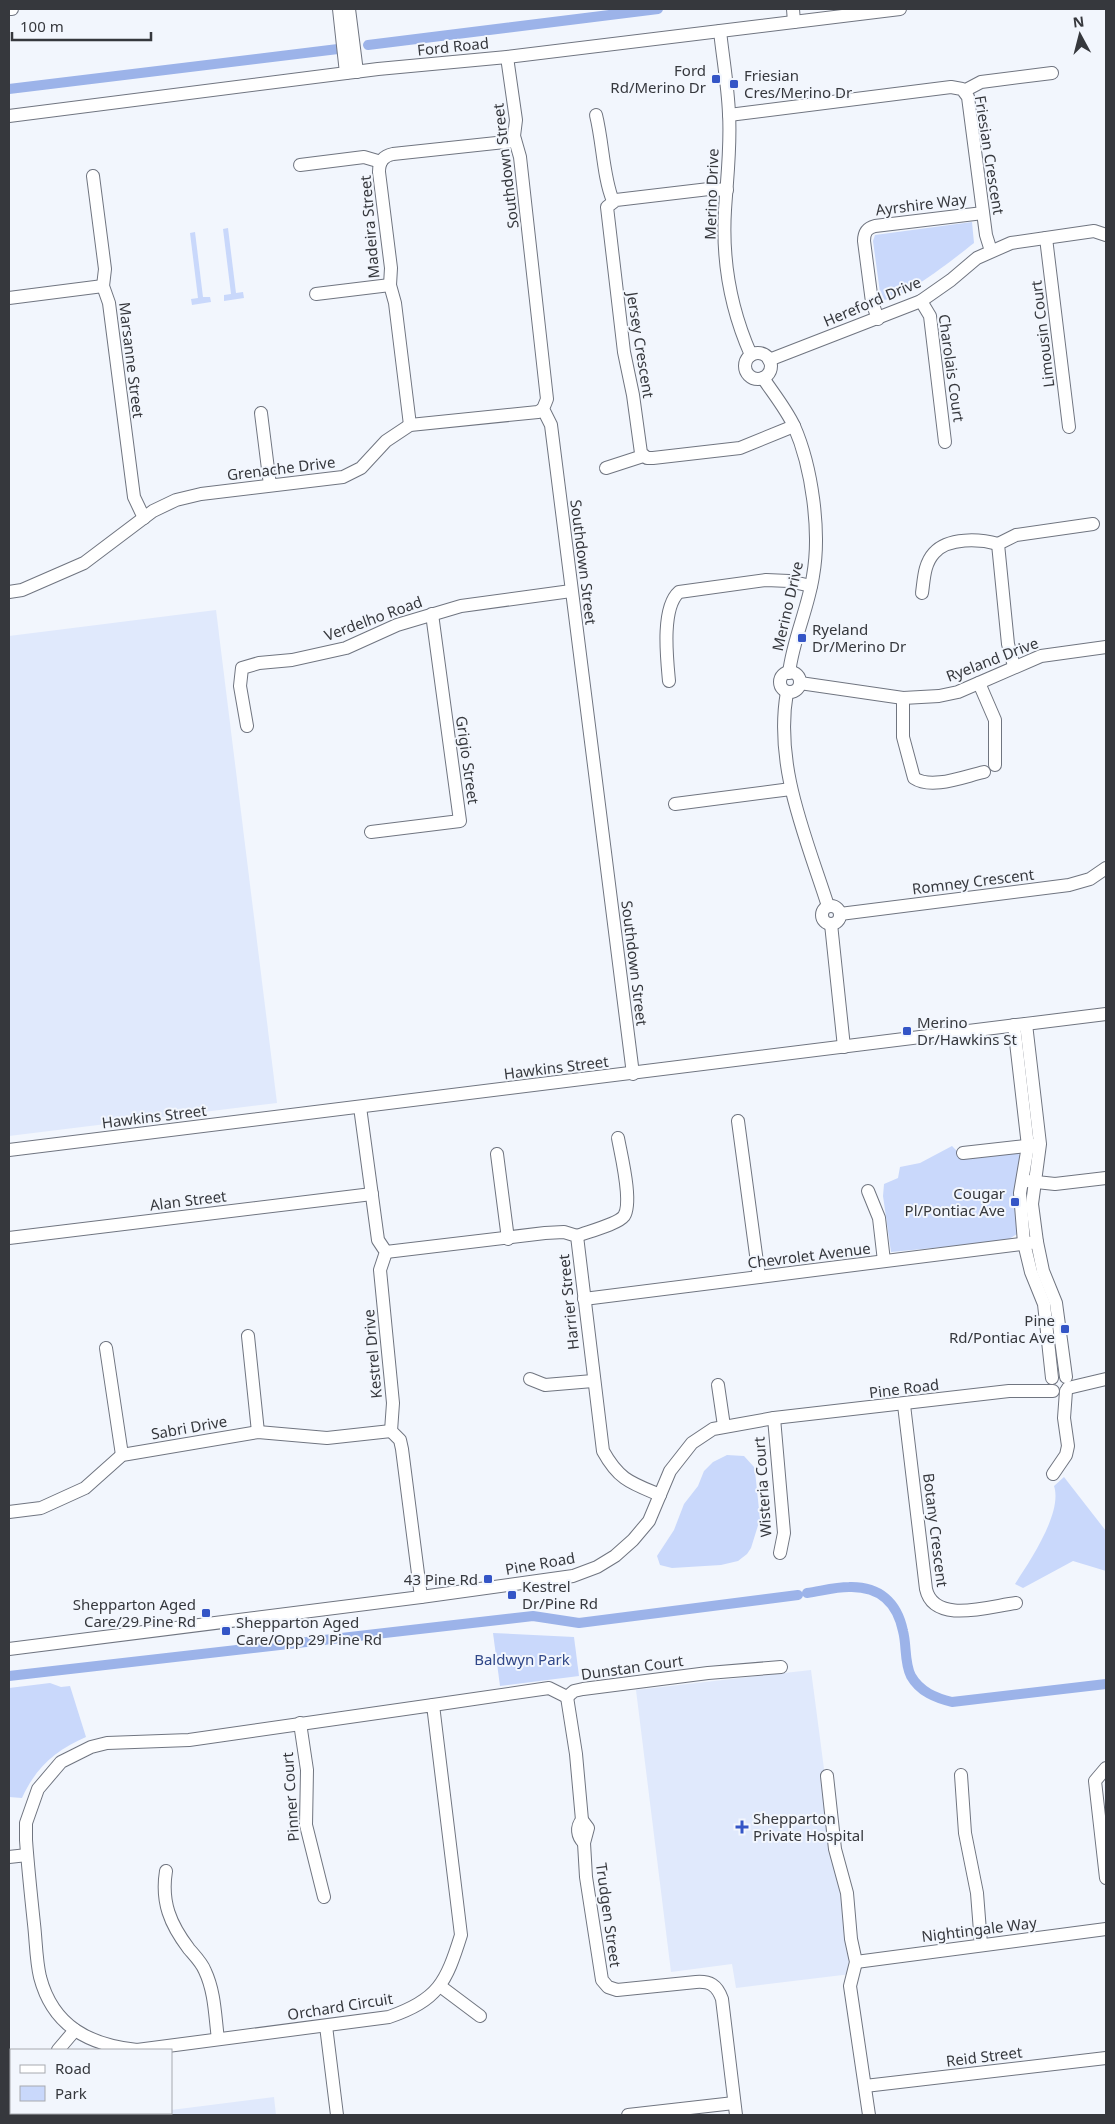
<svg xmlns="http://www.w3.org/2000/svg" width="1115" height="2124" viewBox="0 0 1115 2124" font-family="'Noto Sans',sans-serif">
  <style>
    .built { fill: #e0e9fc }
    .green { fill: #c9d8fb }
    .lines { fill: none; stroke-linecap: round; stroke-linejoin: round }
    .canal { stroke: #9cb3e9; stroke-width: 10 }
    .minor-casing { stroke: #707580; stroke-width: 14 }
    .minor { stroke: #fff; stroke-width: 12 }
    .poi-dot { fill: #3455c6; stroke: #f2f6fd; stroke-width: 2 }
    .labels { text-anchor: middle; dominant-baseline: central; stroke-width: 4; stroke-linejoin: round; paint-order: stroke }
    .street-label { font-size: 15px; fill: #36383d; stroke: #f2f6fd }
    .poi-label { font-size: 15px; fill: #36383d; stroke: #f2f6fd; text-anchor: start }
    .park-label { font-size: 15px; fill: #304788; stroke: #f2f6fd }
  </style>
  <rect width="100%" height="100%" fill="#f2f6fd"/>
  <g class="built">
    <polygon points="216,610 277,1103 9,1136 9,636"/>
    <polygon points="811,1670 851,1974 736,1988 732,1964 671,1972 636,1690"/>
    <polygon points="274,2097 276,2115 136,2115 171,2113 171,2110"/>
  </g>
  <g class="green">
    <path d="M 972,222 L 974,243 C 956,257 902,301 881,300 L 873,241 L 875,235 Z"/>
    <polygon points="228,228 236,293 243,292 244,298 224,301 224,295 231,294 223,229"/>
    <polygon points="195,232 203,297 210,297 211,302 192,305 191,299 198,298 190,233"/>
    <polygon points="952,1146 963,1157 1014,1151 1024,1158 1017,1234 1006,1241 891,1252 883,1196 884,1184 898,1178 900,1167 920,1163"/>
    <polygon points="727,1455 744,1456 754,1467 755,1471 760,1519 751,1548 747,1554 738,1561 721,1565 672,1568 660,1565 657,1556 674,1530 684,1504 698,1486 704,1471 713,1462"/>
    <path d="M 1064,1477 L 1106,1531 L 1106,1571 L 1073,1561 L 1023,1588 L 1015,1584 C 1029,1562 1063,1513 1054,1486 Z"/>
    <polygon points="493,1633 574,1637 579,1676 500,1686"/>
    <path d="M 50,1683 L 61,1687 L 70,1686 L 86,1737 C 56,1750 36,1767 22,1798 L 9,1797 L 9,1688 Z"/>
  </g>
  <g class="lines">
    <g class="canal">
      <polyline points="368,45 658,9"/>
      <polyline points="9,89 338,49"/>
      <path d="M 807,1593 C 821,1591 835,1587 849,1587 C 879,1586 897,1602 903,1631 C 907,1646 904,1662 911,1676 C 920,1692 936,1698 952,1702 L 1106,1684"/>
      <polyline points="9,1676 533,1616 579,1623 798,1595"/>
    </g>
    <defs>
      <g id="minor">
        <polyline points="9,9 12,9"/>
        <polyline points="339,9 346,73"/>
        <polyline points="349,9 357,72"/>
        <polyline points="793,9 794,22"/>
        <path d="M 720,31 C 723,59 728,87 729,114 C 731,146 727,178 725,210 C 722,259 731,310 751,355"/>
        <polyline points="507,57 516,120 514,136 520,157 547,399 543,409 551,425 633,1074"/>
        <polyline points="964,91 981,82 1052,73"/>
        <path d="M 596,115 C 603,143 603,177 613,201"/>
        <polyline points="729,115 951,87 962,89 968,97 986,235 991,251"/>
        <polyline points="9,116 378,69 507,57 900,9"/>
        <polyline points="300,165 364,157 381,162"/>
        <polyline points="93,176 105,269 103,286 109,303 134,497 144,518"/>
        <polyline points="727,190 709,189 616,200 607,207 624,352 633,395 641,453 647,458 653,458 740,448 794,426"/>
        <polyline points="1046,238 1069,427"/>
        <polyline points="316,294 390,285"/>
        <polyline points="9,298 103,286"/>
        <polyline points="921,301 930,316 945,442"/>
        <path d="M 878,319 L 872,302 L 864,241 C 864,232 867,228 875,226 L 983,213"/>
        <circle cx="758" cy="366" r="13"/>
        <polyline points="769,360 921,301 951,280 977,258 1011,243 1094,231 1106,235"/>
        <path d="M 763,378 C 773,393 786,409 794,426 C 812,467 821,532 813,576 C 808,609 793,639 789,673"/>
        <polyline points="261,413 270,485"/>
        <path d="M 410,425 L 395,303 L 390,285 L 391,268 L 379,172 C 379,162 383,156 393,154 L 515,141"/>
        <polyline points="606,468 643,456"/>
        <polyline points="9,592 22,590 84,563 153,511 176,500 201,494 343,477 361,468 386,441 410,425 538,412 543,409"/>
        <path d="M 922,593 C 924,579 924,564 934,553 C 948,537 980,539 998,544"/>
        <polyline points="1014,666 1008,644 998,544 1016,535 1093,524"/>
        <circle cx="790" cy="682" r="10"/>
        <path d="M 669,681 C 667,659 661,608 679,592 L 766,580 L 789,581 L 811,586"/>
        <polyline points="800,683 903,698 939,696 958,692 1041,656 1106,647"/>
        <polyline points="979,683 995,720 995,765"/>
        <path d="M 787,692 C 774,766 806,837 828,906"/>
        <path d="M 903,698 L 903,737 L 914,778 C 932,790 965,776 984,772"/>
        <polyline points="247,726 240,686 242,668 259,663 292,660 346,648 397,625 461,606 571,591"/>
        <polyline points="675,804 791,789"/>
        <polyline points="371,832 460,821 432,614"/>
        <circle cx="831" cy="915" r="9"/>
        <polyline points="840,914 1069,885 1090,879 1106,868"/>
        <polyline points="831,924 844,1047"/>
        <polyline points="1026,1024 1040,1144 1032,1204 1037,1242 1043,1271 1056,1303 1066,1377"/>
        <polyline points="1014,1025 1028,1146 1020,1193 1024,1243 1031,1272 1044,1304 1052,1378"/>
        <polyline points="360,1107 378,1240 386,1252 380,1270 393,1403 391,1431 400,1440 402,1449 421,1597"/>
        <polyline points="738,1121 759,1277"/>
        <polyline points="9,1150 1106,1014"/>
        <polyline points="963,1153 1035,1145"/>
        <polyline points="497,1154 508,1239"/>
        <polyline points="1027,1181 1055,1184 1106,1178"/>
        <polyline points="868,1191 879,1218 884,1261"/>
        <path d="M 577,1236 C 587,1232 618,1224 624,1216 C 633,1202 621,1155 618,1138"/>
        <polyline points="9,1238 372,1194"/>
        <path d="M 386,1252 L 545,1233 L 564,1232 L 577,1236 L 603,1451 C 619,1480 631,1483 660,1495"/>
        <polyline points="584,1299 1037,1242"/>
        <polyline points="248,1336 258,1432"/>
        <polyline points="106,1348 122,1455"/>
        <polyline points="530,1379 545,1385 593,1381"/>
        <polyline points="718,1385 724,1426"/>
        <polyline points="1068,1388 1106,1379"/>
        <path d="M 904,1405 L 926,1589 C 934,1625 990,1606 1016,1603"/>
        <polyline points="774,1418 784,1533 780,1553"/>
        <polyline points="1053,1474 1066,1455 1068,1446 1064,1418 1066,1391"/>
        <polyline points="9,1512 41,1508 85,1488 122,1455 258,1432 327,1438 391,1431"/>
        <polyline points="9,1649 421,1597 573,1576 597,1567 615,1556 633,1540 649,1521 670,1471 692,1443 713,1429 774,1418 1009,1391 1053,1391"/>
        <path d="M 567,1697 L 576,1754 L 582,1820 L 588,1828 L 584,1843 L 586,1877 L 602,1980 L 608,1987 L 617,1990 L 696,1982 C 710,1981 717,1985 722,1999 L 736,2115"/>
        <polyline points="567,1697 574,1691 583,1689 708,1673 781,1667"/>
        <path d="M 433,1705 L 461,1935 C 446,1983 438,2000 389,2017 L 137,2050 C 90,2045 53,2027 40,1977 C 36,1960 36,1941 34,1924 C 31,1896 28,1868 26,1840 L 26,1823 L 38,1789 L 61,1762 L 91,1747 L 107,1743 L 189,1740 Z"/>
        <polyline points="433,1705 549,1688 567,1697"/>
        <polyline points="300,1723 307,1770 306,1825 324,1897"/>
        <polyline points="1106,1768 1095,1781 1106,1878"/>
        <polyline points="961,1775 965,1833 977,1893 981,1944"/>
        <polyline points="827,1776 835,1849 847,1893 851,1939 856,1962 850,1986 869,2115"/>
        <path d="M 582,1820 C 576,1827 577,1836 584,1843"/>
        <polyline points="9,1857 27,1855"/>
        <path d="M 166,1871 C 161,1902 170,1924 189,1949 C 195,1956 202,1963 205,1971 C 215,1992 215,2017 218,2039"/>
        <polyline points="856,1962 1106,1929"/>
        <polyline points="440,1986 480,2016"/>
        <polyline points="326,2026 337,2115"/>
        <polyline points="58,2050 75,2030"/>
        <polyline points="865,2086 1106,2058"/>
        <polyline points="628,2115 734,2103"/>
      </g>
    </defs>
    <use href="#minor" class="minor-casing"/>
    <use href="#minor" class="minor"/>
  </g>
  <g class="poi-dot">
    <rect x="711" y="74" width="10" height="10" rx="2.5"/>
    <rect x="729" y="79" width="10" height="10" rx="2.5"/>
    <rect x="797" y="633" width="10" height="10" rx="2.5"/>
    <rect x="902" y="1026" width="10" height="10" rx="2.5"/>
    <rect x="1010" y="1197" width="10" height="10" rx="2.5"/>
    <rect x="1060" y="1324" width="10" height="10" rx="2.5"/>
    <rect x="483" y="1574" width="10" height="10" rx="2.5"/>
    <rect x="507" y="1590" width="10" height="10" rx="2.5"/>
    <rect x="201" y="1608" width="10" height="10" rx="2.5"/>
    <rect x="221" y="1626" width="10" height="10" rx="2.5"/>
    <path d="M739.5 1819.5h5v5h5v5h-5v5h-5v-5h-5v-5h5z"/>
  </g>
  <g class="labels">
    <g class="street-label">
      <text transform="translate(453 46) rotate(-6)">Ford Road</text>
      <text transform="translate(990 155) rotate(81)">Friesian Crescent</text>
      <text transform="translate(505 166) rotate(-97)">Southdown Street</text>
      <text transform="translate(711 194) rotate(-88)">Merino Drive</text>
      <text transform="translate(921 204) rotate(-7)">Ayrshire Way</text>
      <text transform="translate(369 227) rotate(-95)">Madeira Street</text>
      <text transform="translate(872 301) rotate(-23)">Hereford Drive</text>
      <text transform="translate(1042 334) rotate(-97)">Limousin Court</text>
      <text transform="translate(641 345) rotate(81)">Jersey Crescent</text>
      <text transform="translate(132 360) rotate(83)">Marsanne Street</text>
      <text transform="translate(952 368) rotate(82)">Charolais Court</text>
      <text transform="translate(281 468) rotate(-7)">Grenache Drive</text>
      <text transform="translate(584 562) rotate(83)">Southdown Street</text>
      <text transform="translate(787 606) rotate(-77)">Merino Drive</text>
      <text transform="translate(373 618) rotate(-20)">Verdelho Road</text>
      <text transform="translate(992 659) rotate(-21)">Ryeland Drive</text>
      <text transform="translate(468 760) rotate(82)">Grigio Street</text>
      <text transform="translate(973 881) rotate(-7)">Romney Crescent</text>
      <text transform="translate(635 963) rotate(83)">Southdown Street</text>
      <text transform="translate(556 1067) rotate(-7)">Hawkins Street</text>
      <text transform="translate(154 1116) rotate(-7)">Hawkins Street</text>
      <text transform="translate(188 1200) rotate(-7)">Alan Street</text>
      <text transform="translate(809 1255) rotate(-7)">Chevrolet Avenue</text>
      <text transform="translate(568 1302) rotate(-96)">Harrier Street</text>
      <text transform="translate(372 1354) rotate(-95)">Kestrel Drive</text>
      <text transform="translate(904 1388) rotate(-7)">Pine Road</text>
      <text transform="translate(189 1427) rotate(-10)">Sabri Drive</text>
      <text transform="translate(762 1487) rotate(-94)">Wisteria Court</text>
      <text transform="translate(936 1530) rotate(83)">Botany Crescent</text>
      <text transform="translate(540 1563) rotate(-10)">Pine Road</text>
      <text transform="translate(632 1667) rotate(-8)">Dunstan Court</text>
      <text transform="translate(290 1797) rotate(-94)">Pinner Court</text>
      <text transform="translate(609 1915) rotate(82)">Trudgen Street</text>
      <text transform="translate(979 1929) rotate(-7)">Nightingale Way</text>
      <text transform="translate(340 2006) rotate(-9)">Orchard Circuit</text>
      <text transform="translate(984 2056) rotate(-7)">Reid Street</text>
    </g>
    <g class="poi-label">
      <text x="706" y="70" text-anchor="end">Ford<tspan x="706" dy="17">Rd/Merino Dr</tspan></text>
      <text x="744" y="75">Friesian<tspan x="744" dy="17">Cres/Merino Dr</tspan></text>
      <text x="812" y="629">Ryeland<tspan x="812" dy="17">Dr/Merino Dr</tspan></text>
      <text x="917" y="1022">Merino<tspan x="917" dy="17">Dr/Hawkins St</tspan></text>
      <text x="1005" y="1193" text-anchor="end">Cougar<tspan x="1005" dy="17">Pl/Pontiac Ave</tspan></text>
      <text x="1055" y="1320" text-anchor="end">Pine<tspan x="1055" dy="17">Rd/Pontiac Ave</tspan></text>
      <text x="478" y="1579" text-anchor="end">43 Pine Rd</text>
      <text x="522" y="1586">Kestrel<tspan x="522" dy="17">Dr/Pine Rd</tspan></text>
      <text x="196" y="1604" text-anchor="end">Shepparton Aged<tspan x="196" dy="17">Care/29 Pine Rd</tspan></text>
      <text x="236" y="1622">Shepparton Aged<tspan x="236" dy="17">Care/Opp 29 Pine Rd</tspan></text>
      <text x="753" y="1818">Shepparton<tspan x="753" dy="17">Private Hospital</tspan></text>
    </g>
    <g class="park-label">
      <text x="522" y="1659">Baldwyn Park</text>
    </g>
  </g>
  <rect width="1115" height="2124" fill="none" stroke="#36383d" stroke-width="20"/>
  <rect x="10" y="2049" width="162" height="65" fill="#f2f6fd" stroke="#a7aab0"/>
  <rect x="20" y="2065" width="25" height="8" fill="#ffffff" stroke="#a7aab0"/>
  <text x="55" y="2074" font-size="15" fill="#36383d">Road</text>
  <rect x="20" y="2086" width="25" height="15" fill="#c9d8fb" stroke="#a7aab0"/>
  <text x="55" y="2099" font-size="15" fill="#36383d">Park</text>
  <g transform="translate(1080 35) rotate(353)" stroke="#f2f6fd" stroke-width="4" paint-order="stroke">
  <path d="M0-4L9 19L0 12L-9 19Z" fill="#36383d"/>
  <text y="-8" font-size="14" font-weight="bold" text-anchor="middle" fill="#36383d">N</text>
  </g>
  <path d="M12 32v8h139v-8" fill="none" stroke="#36383d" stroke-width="2.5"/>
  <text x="20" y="32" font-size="15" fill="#36383d" stroke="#f2f6fd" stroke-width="4" paint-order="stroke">100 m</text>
</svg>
